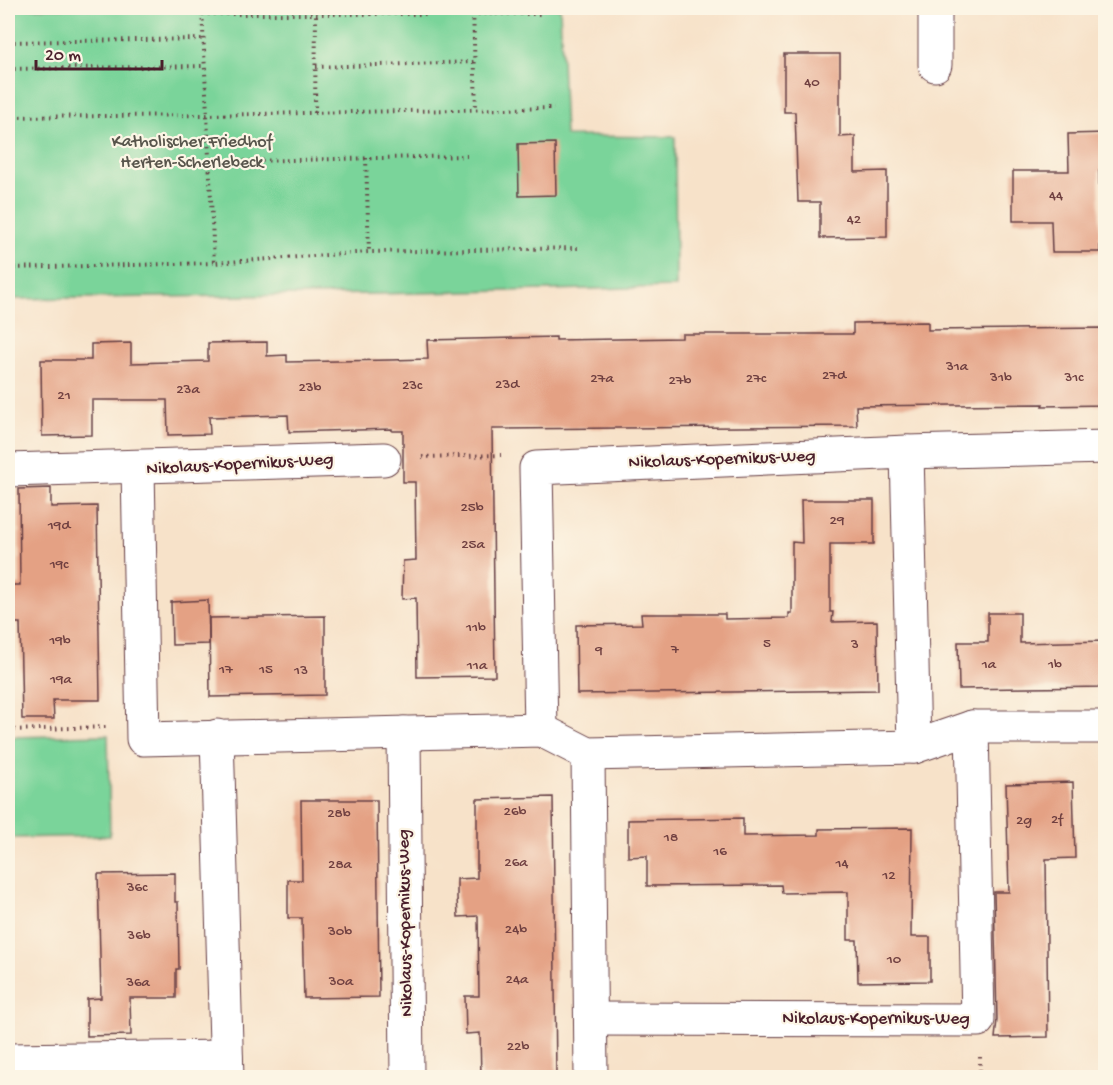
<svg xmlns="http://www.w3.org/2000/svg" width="1113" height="1085" viewBox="0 0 1113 1085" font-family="'Gochi Hand',sans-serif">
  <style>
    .green { fill: #7ad49a; stroke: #627a62; stroke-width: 1.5 }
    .building { fill: #e4a184 }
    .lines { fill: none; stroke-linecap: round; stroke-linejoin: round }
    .minor-casing { stroke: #643c43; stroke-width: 35 }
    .path { stroke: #643c43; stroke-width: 4; stroke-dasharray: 1.5 4.5; stroke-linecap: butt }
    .minor { stroke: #fff; stroke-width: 33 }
    .labels { text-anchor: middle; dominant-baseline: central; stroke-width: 4.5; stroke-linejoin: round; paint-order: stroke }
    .number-label { font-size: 15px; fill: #704041 }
    .park-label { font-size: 18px; fill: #58554c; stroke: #fcf5e5 }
    .street-label { font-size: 18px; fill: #4a1f2b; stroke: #fcf5e5 }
  </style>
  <rect width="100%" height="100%" fill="#fcf5e5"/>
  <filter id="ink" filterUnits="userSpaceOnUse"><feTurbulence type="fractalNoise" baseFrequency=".0167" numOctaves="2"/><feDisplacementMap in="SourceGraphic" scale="12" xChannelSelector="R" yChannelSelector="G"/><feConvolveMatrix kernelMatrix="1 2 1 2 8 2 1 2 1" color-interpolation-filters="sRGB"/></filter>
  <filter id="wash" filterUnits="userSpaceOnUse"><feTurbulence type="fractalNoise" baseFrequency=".008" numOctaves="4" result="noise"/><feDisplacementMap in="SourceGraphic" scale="24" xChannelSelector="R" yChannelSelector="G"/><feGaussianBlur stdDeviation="1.35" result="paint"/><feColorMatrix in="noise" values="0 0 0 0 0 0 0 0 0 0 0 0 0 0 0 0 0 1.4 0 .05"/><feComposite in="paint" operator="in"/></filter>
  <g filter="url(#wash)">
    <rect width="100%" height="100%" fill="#f7e2c9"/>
    <g class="green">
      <polygon points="8,8 560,8 565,136 675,137 676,287 376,294 8,299"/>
      <polygon points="108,735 110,836 8,838 8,737"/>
    </g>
    <g id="blocks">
      <g class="building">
        <polygon points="784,54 840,54 840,137 855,136 855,172 887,171 887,237 820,238 820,202 798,202 795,112 784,112"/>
        <polygon points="1106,133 1106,170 1099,171 1100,252 1052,252 1051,221 1013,221 1013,171 1069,171 1068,134"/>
        <polygon points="555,143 556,195 519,196 518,144"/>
        <polygon points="928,322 928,330 1106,328 1106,405 1042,406 1043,404 856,406 857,426 492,429 495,676 417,677 416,598 402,599 403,561 416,560 415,482 403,482 403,431 392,431 392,429 289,432 288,415 209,417 210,434 168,435 167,400 92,400 92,435 42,436 41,360 91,360 91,344 131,343 131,363 208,361 208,343 267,342 267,356 287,355 287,362 390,360 428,359 427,340 556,337 556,340 682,338 682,334 853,334 853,323"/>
        <polygon points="51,488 51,507 97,506 100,700 53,700 54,719 22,719 20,623 8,623 8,585 20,585 19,489"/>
        <polygon points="801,500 874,500 874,544 830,544 830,612 833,612 832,622 877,621 878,690 577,694 576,625 642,624 641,614 725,614 725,619 789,618 789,613 792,613 792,542 802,543"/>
        <polygon points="208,600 209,644 172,645 171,602"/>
        <polygon points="988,613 1020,613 1020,643 1106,641 1106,687 959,689 958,642 988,642"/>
        <polygon points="325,616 325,695 210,697 209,618"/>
        <polygon points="1073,782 1075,858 1046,859 1048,1037 995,1038 997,1020 994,892 1009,892 1006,784"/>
        <polygon points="553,797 556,1077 481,1077 480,1033 466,1034 465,996 479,996 478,916 458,917 457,897 457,879 477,878 477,799"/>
        <polygon points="301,800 377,800 379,997 304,998 302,918 288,918 288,880 302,880"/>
        <polygon points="743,818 743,836 819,835 819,829 912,828 911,937 930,937 930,981 858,982 857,940 848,940 848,892 782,893 781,885 647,886 647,856 628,857 628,820"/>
        <polygon points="175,873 175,902 178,902 179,969 176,969 176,998 130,998 131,1035 87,1036 87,999 101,998 98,874"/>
      </g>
    </g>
  </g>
  <g filter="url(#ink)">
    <use href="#blocks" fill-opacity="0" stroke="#643c43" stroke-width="1.5"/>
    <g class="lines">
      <defs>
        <g id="minor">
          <polyline points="935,8 935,65"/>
          <polyline points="907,452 1106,447"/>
          <polyline points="138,467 143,739 541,730 588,754 914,747 972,727 1106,727"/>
          <polyline points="8,470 384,459"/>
          <polyline points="541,730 536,468 907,452 914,747"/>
          <polyline points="404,733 407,1078"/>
          <polyline points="217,736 227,1078"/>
          <polyline points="588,754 591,1078"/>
          <polyline points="591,1019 978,1020 972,727"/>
          <polyline points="8,1060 226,1057"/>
        </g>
      </defs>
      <use href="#minor" class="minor-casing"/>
      <g class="path">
        <polyline points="202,8 214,263 369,252 578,248"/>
        <polyline points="473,8 476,110"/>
        <polyline points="202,14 541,14"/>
        <polyline points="8,42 203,39"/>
        <polyline points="316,67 474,62"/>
        <polyline points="8,69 205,66"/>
        <polyline points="315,113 316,14"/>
        <polyline points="8,117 206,115 554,108"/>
        <polyline points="366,158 369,252"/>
        <polyline points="208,162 467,156"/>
        <polyline points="8,268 214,263"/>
        <polyline points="422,457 501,455"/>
        <polyline points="8,730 106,727"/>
        <polyline points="980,1057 980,1078"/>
      </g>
      <use href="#minor" class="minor"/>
    </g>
  </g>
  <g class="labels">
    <g class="number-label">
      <text x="812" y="83">40</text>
      <text x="1056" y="196">44</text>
      <text x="854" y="220">42</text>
      <text x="957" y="367">31a</text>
      <text x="834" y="376">27d</text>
      <text x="1001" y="378">31b</text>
      <text x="1074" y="378">31c</text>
      <text x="602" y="379">27a</text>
      <text x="756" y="379">27c</text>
      <text x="680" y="381">27b</text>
      <text x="507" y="385">23d</text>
      <text x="412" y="386">23c</text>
      <text x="310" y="388">23b</text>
      <text x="188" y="390">23a</text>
      <text x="64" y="396">21</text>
      <text x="472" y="508">25b</text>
      <text x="837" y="521">29</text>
      <text x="59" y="526">19d</text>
      <text x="473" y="545">25a</text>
      <text x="59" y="565">19c</text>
      <text x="476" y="628">11b</text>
      <text x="60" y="641">19b</text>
      <text x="767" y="644">5</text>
      <text x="855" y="645">3</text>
      <text x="675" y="650">7</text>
      <text x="599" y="651">9</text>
      <text x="989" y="665">1a</text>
      <text x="1055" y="665">1b</text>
      <text x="477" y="666">11a</text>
      <text x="226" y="670">17</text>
      <text x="266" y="670">15</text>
      <text x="301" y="671">13</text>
      <text x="61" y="680">19a</text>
      <text x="515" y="812">26b</text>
      <text x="339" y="814">28b</text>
      <text x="1057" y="820">2f</text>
      <text x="1024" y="821">2g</text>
      <text x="671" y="838">18</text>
      <text x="720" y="852">16</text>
      <text x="516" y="863">26a</text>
      <text x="842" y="864">14</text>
      <text x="340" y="865">28a</text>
      <text x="889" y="876">12</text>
      <text x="137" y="888">36c</text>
      <text x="516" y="930">24b</text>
      <text x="340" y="932">30b</text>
      <text x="139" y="936">36b</text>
      <text x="894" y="960">10</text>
      <text x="517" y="980">24a</text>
      <text x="341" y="982">30a</text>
      <text x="138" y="983">36a</text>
      <text x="518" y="1047">22b</text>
    </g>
    <g class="park-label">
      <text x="192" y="142">Katholischer Friedhof<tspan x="192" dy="21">Herten-Scherlebeck</tspan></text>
    </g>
    <g class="street-label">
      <text transform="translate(722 460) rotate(-2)">Nikolaus-Kopernikus-Weg</text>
      <text transform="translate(240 465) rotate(-3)">Nikolaus-Kopernikus-Weg</text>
      <text transform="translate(406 923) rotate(-91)">Nikolaus-Kopernikus-Weg</text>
      <text x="876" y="1019">Nikolaus-Kopernikus-Weg</text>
    </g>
  </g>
  <rect width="1113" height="1085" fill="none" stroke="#fcf5e5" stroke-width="30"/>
  <path d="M36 60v9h126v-9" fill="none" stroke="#4a1f2b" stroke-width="3"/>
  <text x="45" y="60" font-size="18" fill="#4a1f2b" stroke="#fcf5e5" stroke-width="4.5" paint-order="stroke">20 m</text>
</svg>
